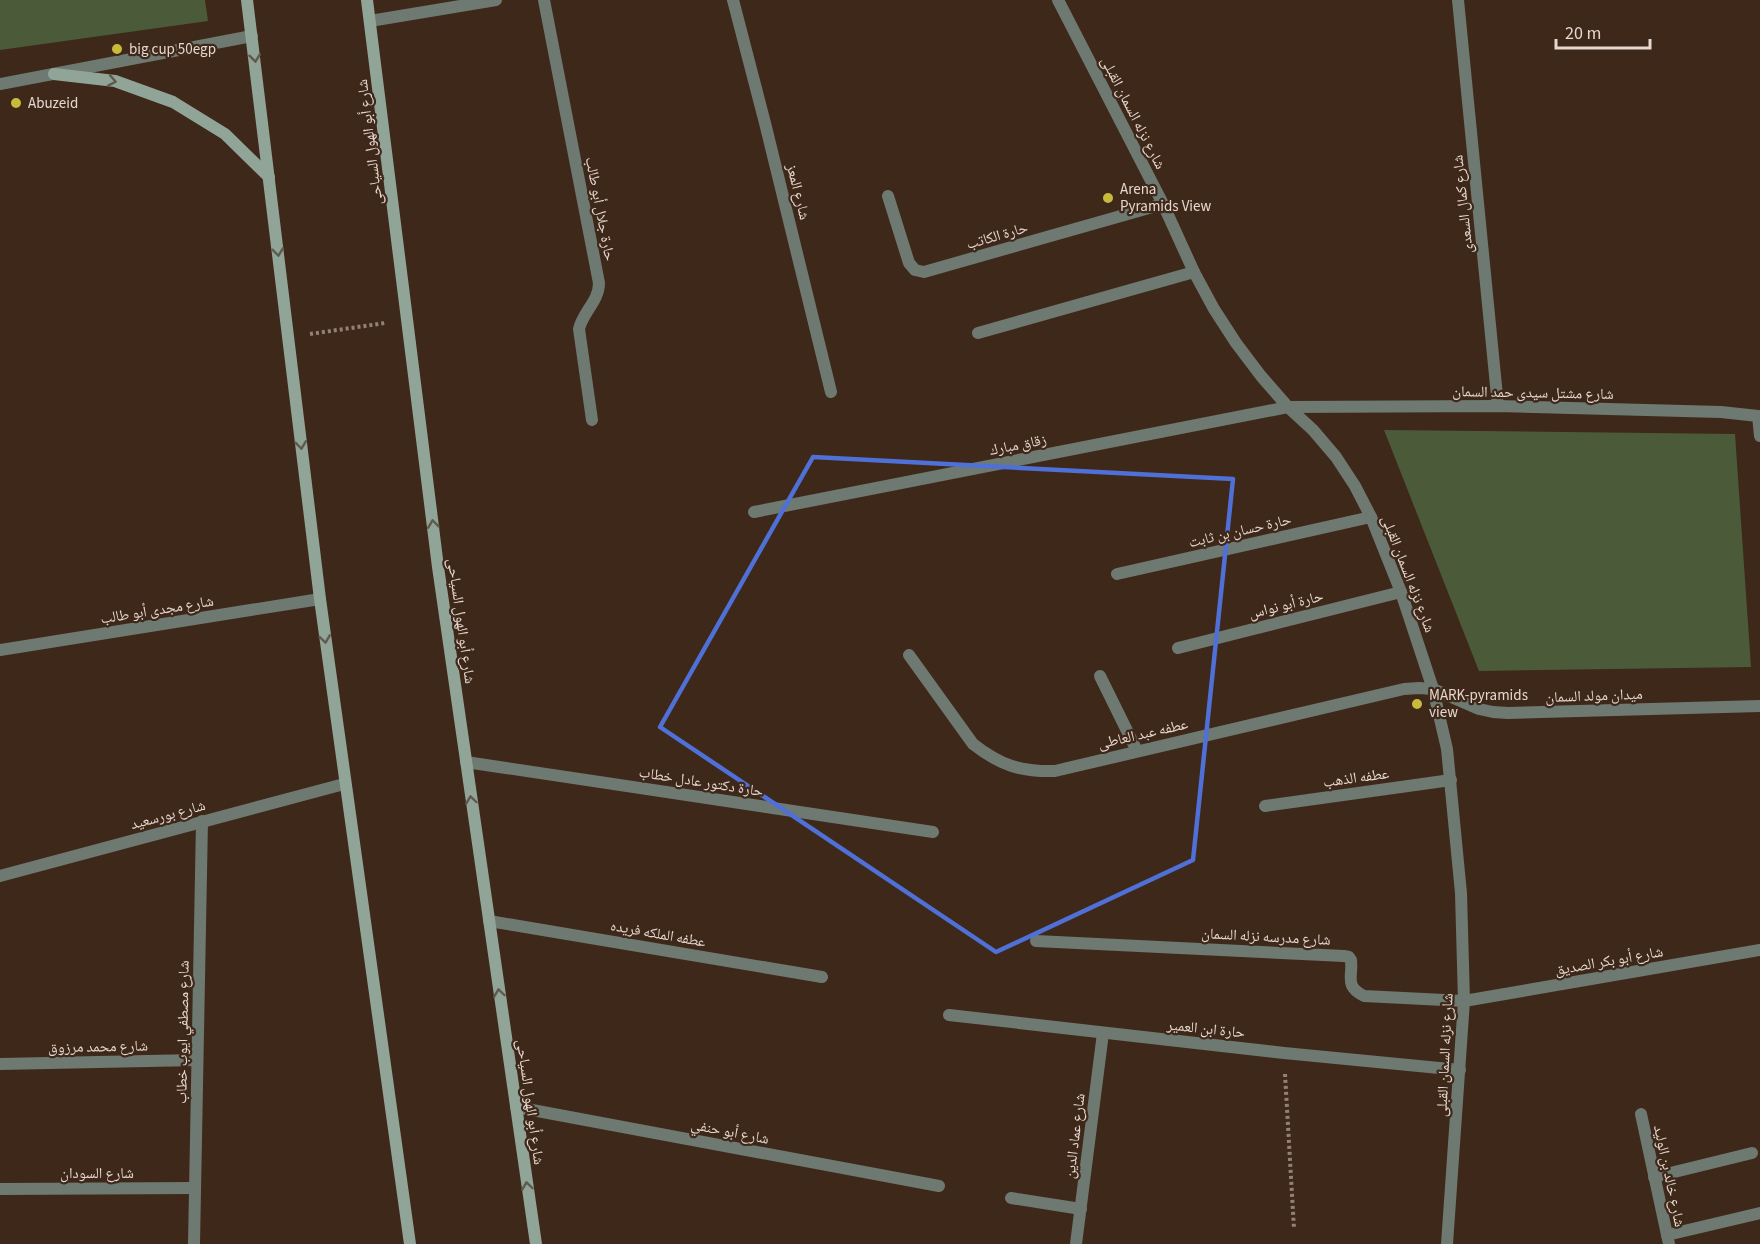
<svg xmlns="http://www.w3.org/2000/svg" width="1760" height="1244" viewBox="0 0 1760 1244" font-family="'Source Sans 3','Noto Naskh Arabic',sans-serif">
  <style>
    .green { fill: #4b5a39 }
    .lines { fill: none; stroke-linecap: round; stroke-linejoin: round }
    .path { stroke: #948176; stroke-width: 4; stroke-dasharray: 3 3; stroke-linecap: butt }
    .lane { stroke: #6e7971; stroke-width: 12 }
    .street { stroke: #6e7971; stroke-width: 12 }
    .secondary { stroke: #91a498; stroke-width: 12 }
    .oneway { stroke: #5f5a4c }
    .marked { fill: none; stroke: #4f70d6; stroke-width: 4.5; stroke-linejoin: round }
    .poi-dot { fill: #c8bb3b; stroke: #3e281a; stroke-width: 2 }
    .labels { text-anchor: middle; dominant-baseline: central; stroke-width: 4.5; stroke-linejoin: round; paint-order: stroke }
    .poi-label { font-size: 15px; fill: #e6d7cf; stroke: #3e281a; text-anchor: start }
    .street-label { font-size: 15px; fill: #e6d7cf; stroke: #3e281a }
  </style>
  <rect width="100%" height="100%" fill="#3e281a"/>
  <g class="green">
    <polygon points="0,0 205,0 208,21 0,50"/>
    <polygon points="1384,430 1735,434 1751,667 1479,671"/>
  </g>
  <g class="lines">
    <g class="path">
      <polyline points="310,334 385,323"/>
      <polyline points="1285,1074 1294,1229"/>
    </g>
    <g class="lane">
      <polyline points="1117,574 1371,517"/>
      <polyline points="1178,648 1401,592"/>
    </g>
    <g class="street">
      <path d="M 544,0 L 599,283 C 599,301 583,312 579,329 L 592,420"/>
      <polyline points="733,0 765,123 831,392"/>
      <polyline points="1058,0 1163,204 1194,272 1214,309 1236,343 1261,376 1288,407 1313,430 1336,457 1355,486 1371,517 1401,592 1433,689 1447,749 1461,893 1464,1001 1447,1244"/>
      <polyline points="1458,0 1498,406"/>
      <polyline points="370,21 496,0"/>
      <polyline points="0,84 252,36"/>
      <polyline points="888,196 909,263 915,270 924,272 1163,204"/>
      <polyline points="978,333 1194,272"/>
      <polyline points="754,512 1288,407 1498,406 1721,412 1758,416 1760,436"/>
      <polyline points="0,650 320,599"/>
      <path d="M 909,655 L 973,744 C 1000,765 1020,772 1055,771 L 1404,689 L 1419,688 L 1433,689 L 1479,709 L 1493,712 L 1508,713 L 1760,706"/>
      <polyline points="1100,676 1137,751"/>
      <polyline points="466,762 933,832"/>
      <polyline points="1265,806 1451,780"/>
      <polyline points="0,876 344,784"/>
      <polyline points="489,921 822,977"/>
      <path d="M 1036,941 L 1344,956 L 1349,957 L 1351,960 C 1353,977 1344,986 1364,996 L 1464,1001 L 1760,950"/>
      <polyline points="949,1015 1284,1053 1460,1070"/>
      <polyline points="0,1064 197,1060"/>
      <polyline points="516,1107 939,1186"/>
      <polyline points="1641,1114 1669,1244"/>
      <polyline points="1654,1177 1752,1153"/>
      <polyline points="0,1189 195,1188"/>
      <polyline points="1011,1198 1081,1209"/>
      <polyline points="1667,1235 1760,1213"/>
      <polyline points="194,1244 202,821"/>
      <polyline points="1076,1244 1103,1033"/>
    </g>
    <g class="secondary">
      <polyline points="247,0 320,599 410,1244"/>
      <polyline points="367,0 438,567 536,1244"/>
      <polyline points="54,74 115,81 173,102 225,134 269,177"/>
    </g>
  </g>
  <defs><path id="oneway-chevron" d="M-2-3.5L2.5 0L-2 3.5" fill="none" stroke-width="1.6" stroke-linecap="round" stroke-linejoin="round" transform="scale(1.5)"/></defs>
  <g class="oneway">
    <use href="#oneway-chevron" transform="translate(255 58) rotate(83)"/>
    <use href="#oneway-chevron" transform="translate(112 81) rotate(11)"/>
    <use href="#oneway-chevron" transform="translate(278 252) rotate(83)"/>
    <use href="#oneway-chevron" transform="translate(301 445) rotate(83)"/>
    <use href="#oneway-chevron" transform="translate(433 524) rotate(-97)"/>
    <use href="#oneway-chevron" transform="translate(325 639) rotate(82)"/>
    <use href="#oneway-chevron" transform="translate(471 800) rotate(-98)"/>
    <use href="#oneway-chevron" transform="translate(499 993) rotate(-98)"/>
    <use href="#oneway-chevron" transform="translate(527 1186) rotate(-98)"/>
  </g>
  <path class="marked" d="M 813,457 L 1233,479 L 1193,860 L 996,952 L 660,727 Z"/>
  <g class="poi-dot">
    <circle cx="117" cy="49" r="6"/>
    <circle cx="16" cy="103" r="6"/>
    <circle cx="1108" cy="198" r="6"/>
    <circle cx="1417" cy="704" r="6"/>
  </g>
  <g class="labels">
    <g class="poi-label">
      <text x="129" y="49">big cup 50egp</text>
      <text x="28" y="103">Abuzeid</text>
      <text x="1120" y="189">Arena<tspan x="1120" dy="17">Pyramids View</tspan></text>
      <text x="1429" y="695">MARK-pyramids<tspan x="1429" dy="17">view</tspan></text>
    </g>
    <g class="street-label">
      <text transform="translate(1133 113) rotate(63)">شارع نزله السمان القبلى</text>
      <text transform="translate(370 142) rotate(-97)">شارع أبو الهول السياحى</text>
      <text transform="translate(798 192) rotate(76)">شارع المعز</text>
      <text transform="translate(1463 204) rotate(-96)">شارع كمال السعدى</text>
      <text transform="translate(600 209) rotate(79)">حارة جلال أبو طالب</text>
      <text transform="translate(997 236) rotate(-16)">حارة الكاتب</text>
      <text transform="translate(1533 393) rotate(1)">شارع مشتل سيدى حمد السمان</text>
      <text transform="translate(1018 445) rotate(-11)">زقاق مبارك</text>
      <text transform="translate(1240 531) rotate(-13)">حارة حسان بن ثابت</text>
      <text transform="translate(1408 574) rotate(69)">شارع نزله السمان القبلى</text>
      <text transform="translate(1286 605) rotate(-14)">حارة أبو نواس</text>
      <text transform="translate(157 610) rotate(-9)">شارع مجدى أبو طالب</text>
      <text transform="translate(461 621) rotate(82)">شارع أبو الهول السياحى</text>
      <text transform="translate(1594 696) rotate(-2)">ميدان مولد السمان</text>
      <text transform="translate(1143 734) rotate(-13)">عطفه عبد العاطى</text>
      <text transform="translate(1356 778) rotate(-8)">عطفه الذهب</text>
      <text transform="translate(701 782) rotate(9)">حارة دكتور عادل خطاب</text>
      <text transform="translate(168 815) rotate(-15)">شارع بورسعيد</text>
      <text transform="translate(658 934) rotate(10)">عطفه الملكه فريده</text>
      <text transform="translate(1266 937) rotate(3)">شارع مدرسه نزله السمان</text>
      <text transform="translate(1609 961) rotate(-10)">شارع أبو بكر الصديق</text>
      <text transform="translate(1206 1029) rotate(6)">حارة ابن العمير</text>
      <text transform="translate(183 1032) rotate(-89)">شارع مصطفي ايوب خطاب</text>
      <text transform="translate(98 1047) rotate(-1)">شارع محمد مرزوق</text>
      <text transform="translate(1445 1055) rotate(-87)">شارع نزله السمان القبلى</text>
      <text transform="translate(530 1102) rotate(82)">شارع أبو الهول السياحى</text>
      <text transform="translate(730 1132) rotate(11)">شارع أبو حنفي</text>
      <text transform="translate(1075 1136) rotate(-83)">شارع عماد الدين</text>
      <text x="97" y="1173">شارع السودان</text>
      <text transform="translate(1669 1176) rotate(78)">شارع خالد بن الوليد</text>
    </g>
  </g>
  <path d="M1556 39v9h94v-9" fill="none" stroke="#e6d7cf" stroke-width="3"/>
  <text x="1565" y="39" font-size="18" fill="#e6d7cf" stroke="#3e281a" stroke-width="4.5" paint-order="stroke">20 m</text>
</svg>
